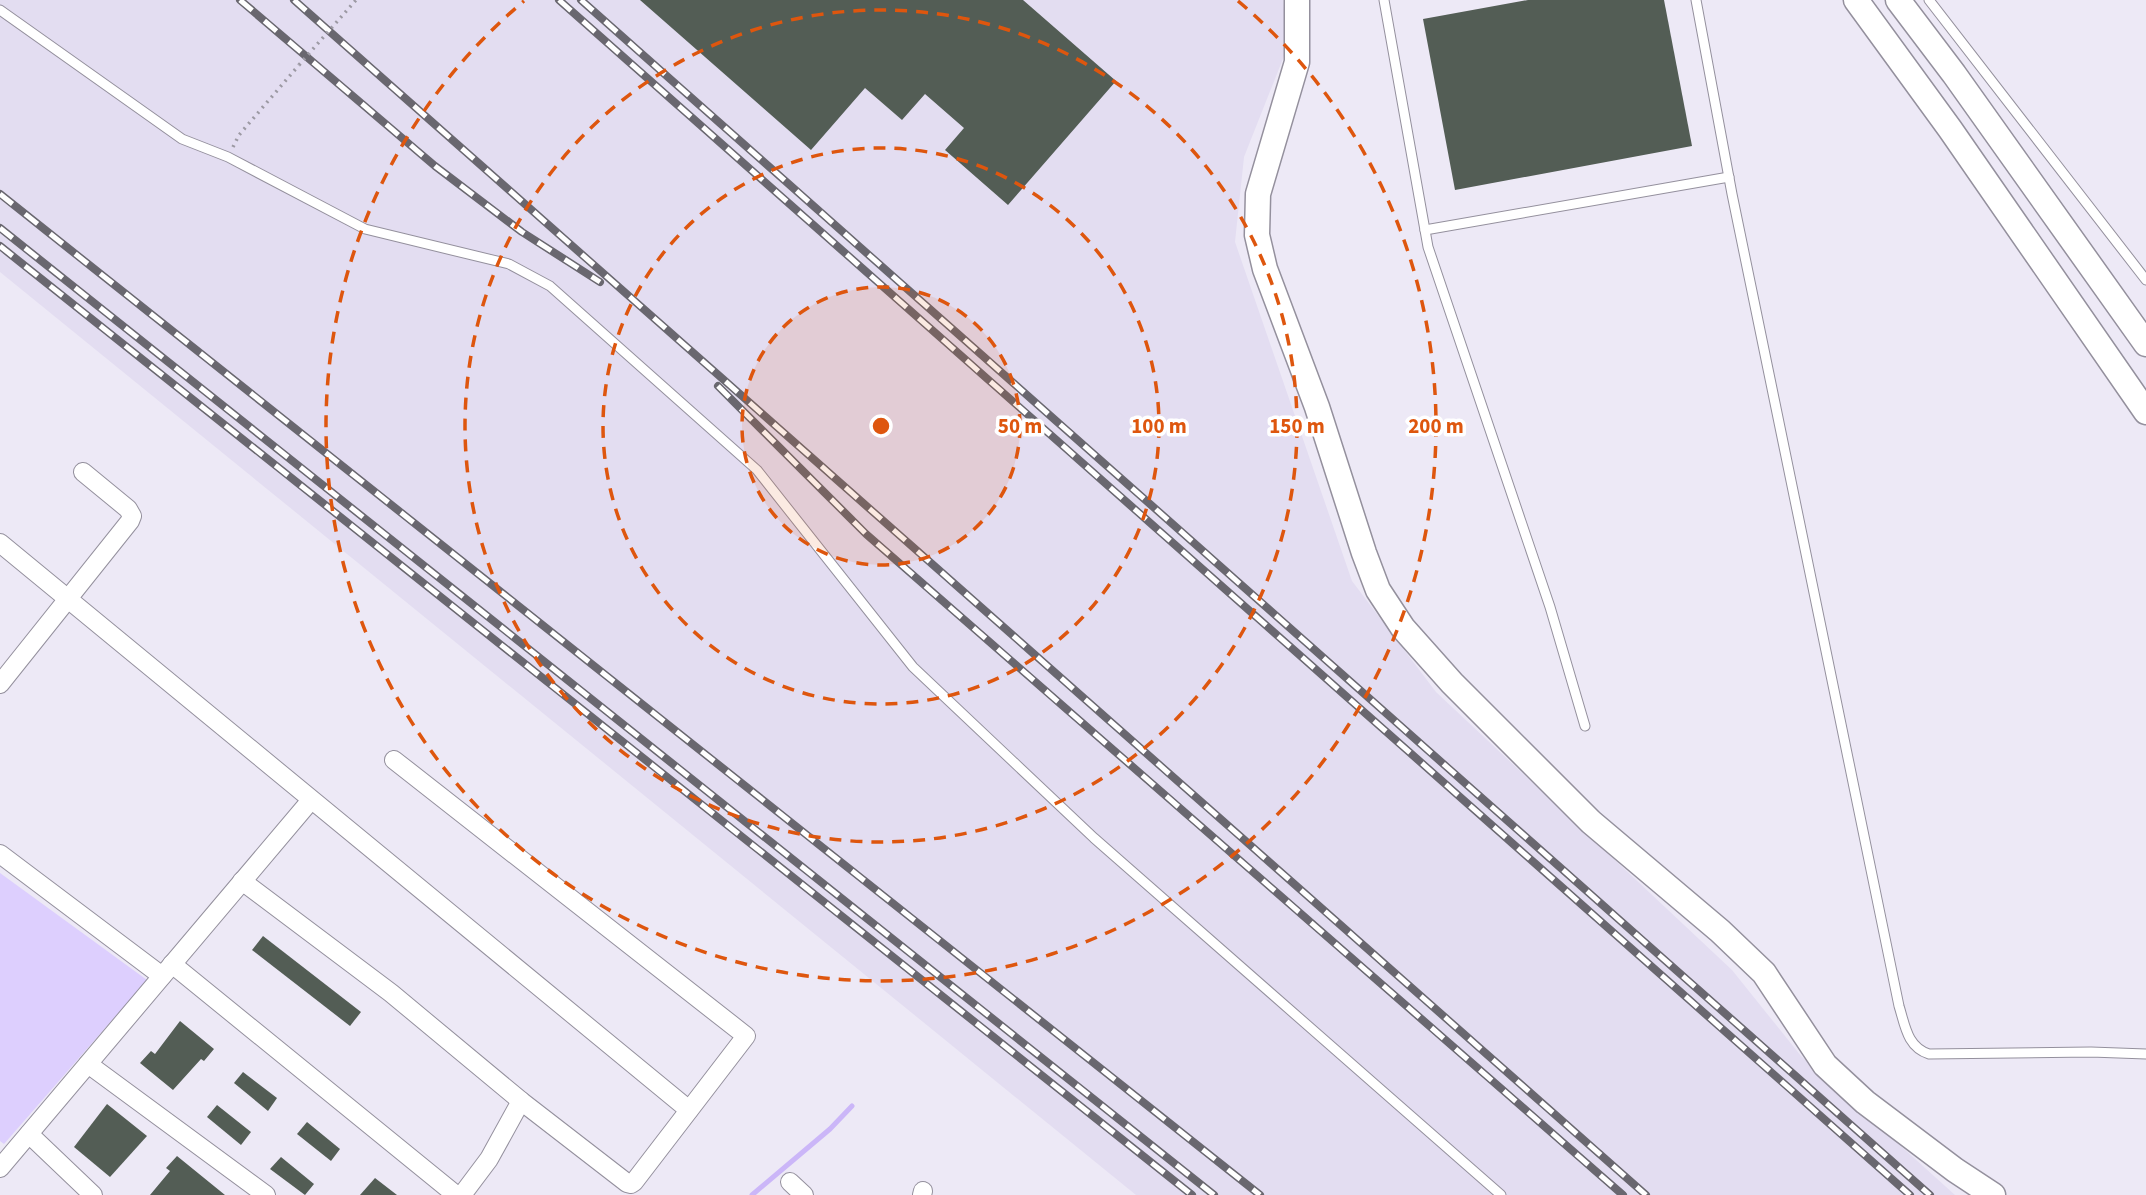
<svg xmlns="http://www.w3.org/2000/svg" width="2146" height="1195" viewBox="0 0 2146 1195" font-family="'Source Sans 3',sans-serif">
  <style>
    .built { fill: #e3ddf1 }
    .green { fill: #ddcffe }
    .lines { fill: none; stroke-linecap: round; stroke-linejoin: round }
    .stream { stroke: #cbb6f8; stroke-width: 5 }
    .building { fill: #535d55 }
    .lane-casing { stroke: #94909d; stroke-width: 11 }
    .street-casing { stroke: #94909d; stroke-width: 20 }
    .secondary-casing { stroke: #94909d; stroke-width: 27 }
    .path { stroke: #9c99a3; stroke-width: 3.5; stroke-dasharray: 2 5; stroke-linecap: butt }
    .lane { stroke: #fff; stroke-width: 9 }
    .street { stroke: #fff; stroke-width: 18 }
    .secondary { stroke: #fff; stroke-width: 24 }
    .rail-casing { stroke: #69676f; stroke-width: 8 }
    .rail { stroke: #fff; stroke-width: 5; stroke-dasharray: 16; stroke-linecap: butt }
    .path-bridge { stroke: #9c99a3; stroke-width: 3.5; stroke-dasharray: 2 5; stroke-linecap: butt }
    .ring { fill: none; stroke: #de560e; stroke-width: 3.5; stroke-dasharray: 12 9 }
    .centre { fill: #de560e; stroke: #fff; stroke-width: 3.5 }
    .ring-label { font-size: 21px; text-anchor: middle; font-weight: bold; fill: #de560e; stroke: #fff; stroke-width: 7; stroke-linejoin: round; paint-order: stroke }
  </style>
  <rect width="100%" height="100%" fill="#ede9f6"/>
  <polygon class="built" points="0,0 1283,0 1288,46 1244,157 1235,242 1352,581 1436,692 1732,970 1801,1056 1955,1195 1136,1195 0,272"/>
  <polygon class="green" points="0,873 147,980 4,1144 0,1141"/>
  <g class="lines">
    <polyline class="stream" points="752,1195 830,1129 852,1106"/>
  </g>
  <g class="building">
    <polygon points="640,0 1023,0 1116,81 1008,205 945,150 964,128 925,94 902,120 865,88 811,150"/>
    <polygon points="1528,0 1664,0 1692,146 1455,190 1423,19"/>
    <polygon points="263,936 361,1012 350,1026 252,950"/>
    <polygon points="180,1021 214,1049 204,1061 201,1059 173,1090 140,1063 151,1051 155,1054"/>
    <polygon points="243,1072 277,1098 268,1111 234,1083"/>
    <polygon points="107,1104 147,1136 110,1177 74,1147"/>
    <polygon points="217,1105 251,1132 241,1145 207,1117"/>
    <polygon points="307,1122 340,1149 331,1161 297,1134"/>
    <polygon points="177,1156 225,1195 150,1195 170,1171 166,1168"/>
    <polygon points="281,1157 314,1184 305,1195 270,1169"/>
    <polygon points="375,1178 397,1195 360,1195"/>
  </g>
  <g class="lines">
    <defs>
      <g id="lane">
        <polyline points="1384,0 1428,247 1550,607 1585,726"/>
        <path d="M 1696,0 L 1732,194 L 1899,1006 C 1905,1025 1907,1047 1929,1054 L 2091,1052 L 2146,1054"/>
        <polyline points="1929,0 2146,280"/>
        <polyline points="0,10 182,139 228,157 365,229 509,264 550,286 757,470 913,667 1094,838 1501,1195"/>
        <polyline points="1425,230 1729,177"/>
      </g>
      <g id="street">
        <polyline points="0,543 689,1110"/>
        <polyline points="0,684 130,521 132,516 128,509 83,472"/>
        <polyline points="0,854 162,976"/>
        <polyline points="242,881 391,993 521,1101 627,1183 631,1184 634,1182 746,1036 394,760"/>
        <polyline points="172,964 456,1195"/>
        <polyline points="88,1064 266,1195"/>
        <polyline points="29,1134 93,1195"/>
        <polyline points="0,1168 311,800"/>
        <polyline points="790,1182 804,1195"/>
        <polyline points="462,1195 489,1159 521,1101"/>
        <polyline points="922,1195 923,1191"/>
      </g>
      <g id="secondary">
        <polyline points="1297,0 1297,62 1258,194 1257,235 1265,269 1317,407 1364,553 1378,590 1403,628 1452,683 1591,822 1720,931 1764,973 1825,1065 1865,1102 1955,1170 1993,1195"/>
        <polyline points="1856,0 1950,129 2146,412"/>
        <polyline points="1898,0 1954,74 2146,344"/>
      </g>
    </defs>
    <use href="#lane" class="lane-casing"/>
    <use href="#street" class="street-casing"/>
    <use href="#secondary" class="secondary-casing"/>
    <polyline class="path" points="233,147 239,135 299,65"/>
    <use href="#lane" class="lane"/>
    <use href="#street" class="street"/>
    <use href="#secondary" class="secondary"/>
    <defs>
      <g id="rail">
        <polyline points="240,0 435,166 522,232 600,282"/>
        <polyline points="294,0 1646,1195"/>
        <polyline points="559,0 1910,1195"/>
        <polyline points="581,0 1930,1195"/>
        <polyline points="0,194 1260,1195"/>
        <polyline points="0,228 1214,1195"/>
        <polyline points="0,246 1192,1195"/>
        <polyline points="718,386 866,534 1623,1195"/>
      </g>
    </defs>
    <use href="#rail" class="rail-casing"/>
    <use href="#rail" class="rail"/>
    <polyline class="path-bridge" points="299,65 356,0"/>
  </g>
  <circle cx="881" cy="426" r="139" fill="#de560e" fill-opacity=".12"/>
  <g class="ring">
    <circle cx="881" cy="426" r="139"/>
    <circle cx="881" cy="426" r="278"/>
    <circle cx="881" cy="426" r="416"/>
    <path d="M1238 1A555 555 0 1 1 524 1"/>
  </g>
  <circle cx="881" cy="426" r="10" class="centre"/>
  <g class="ring-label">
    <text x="1020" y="433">50 m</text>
    <text x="1159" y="433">100 m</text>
    <text x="1297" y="433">150 m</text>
    <text x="1436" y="433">200 m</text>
  </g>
</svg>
